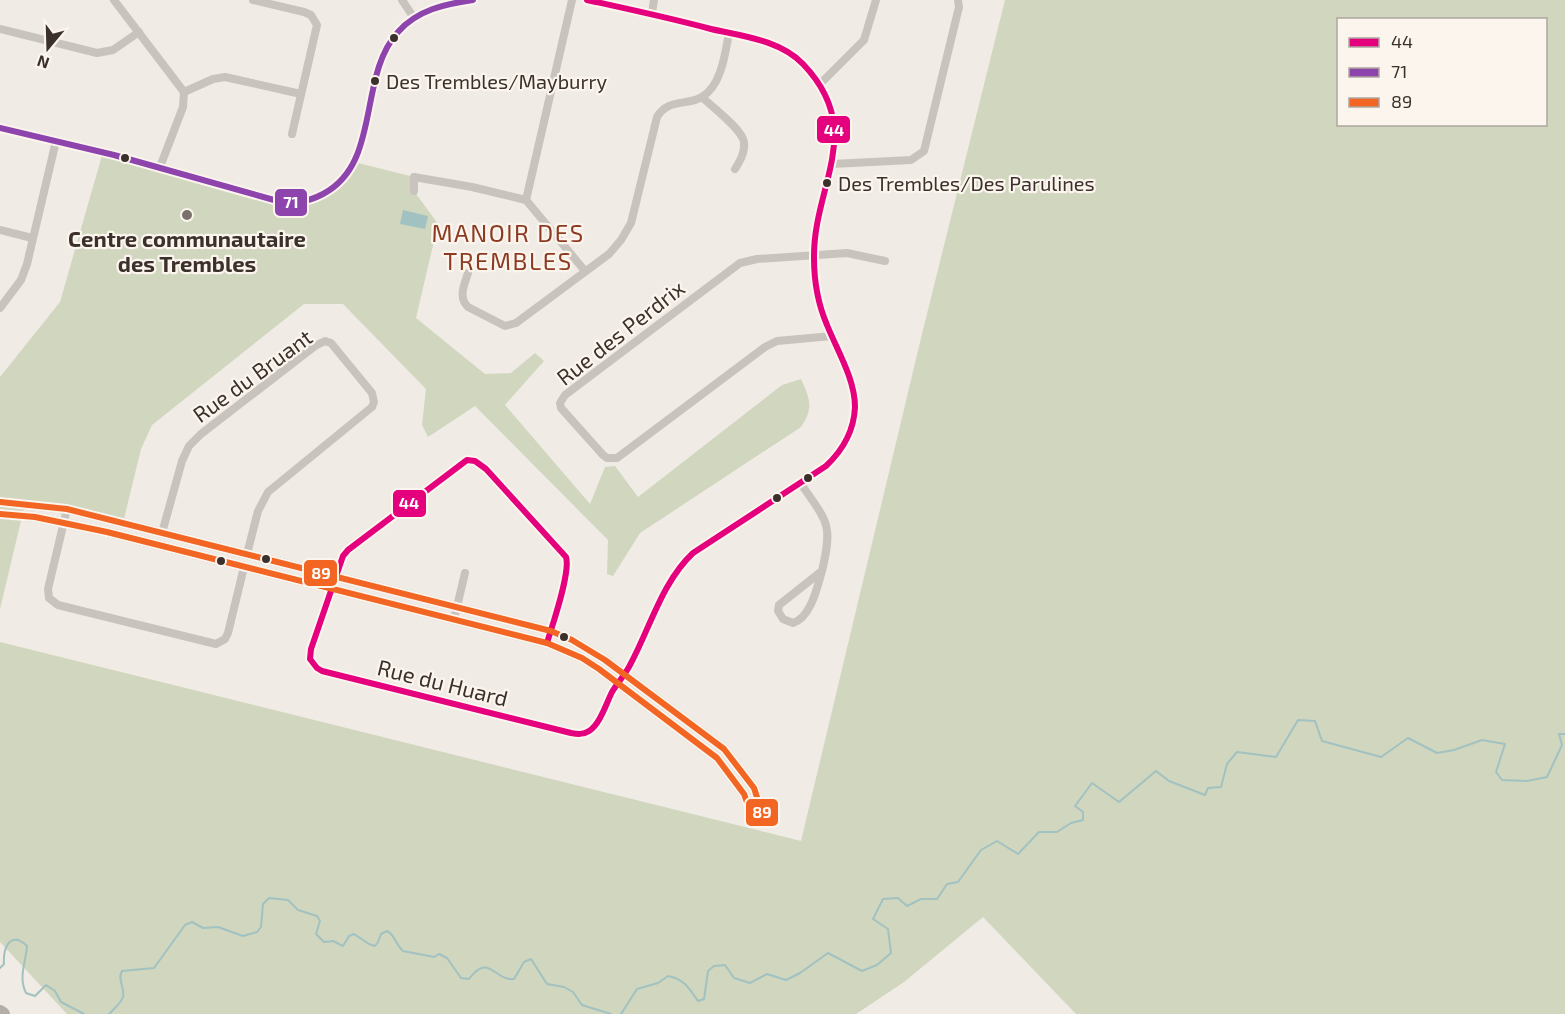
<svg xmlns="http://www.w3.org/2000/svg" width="1565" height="1014" viewBox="0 0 1565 1014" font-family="'Exo 2',sans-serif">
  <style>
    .green { fill: #d1d6bf; fill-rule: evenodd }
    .water { fill: #a1c2c1 }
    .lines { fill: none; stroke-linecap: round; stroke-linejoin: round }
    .stream { stroke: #a1c2c1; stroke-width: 2 }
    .minor { stroke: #c9c3be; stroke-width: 8 }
    .tertiary { stroke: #c9c3be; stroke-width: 10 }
    .trunk { stroke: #b4aea8; stroke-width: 14 }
    .bus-1-casing { stroke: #fbf5ee; stroke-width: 10 }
    .bus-2-casing { stroke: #fbf5ee; stroke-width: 10 }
    .bus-3-casing { stroke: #fbf5ee; stroke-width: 10 }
    .bus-1 { stroke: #e5007d; stroke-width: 6 }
    .bus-2 { stroke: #8e44ad; stroke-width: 6 }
    .bus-3 { stroke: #f26522; stroke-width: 6 }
    .bus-dot { fill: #3b302b; stroke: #fbf5ee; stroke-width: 2 }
    .poi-dot { fill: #7a716c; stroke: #fbf5ee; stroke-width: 2 }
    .labels { text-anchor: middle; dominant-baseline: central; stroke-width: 4.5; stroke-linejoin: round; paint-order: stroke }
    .bus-label { font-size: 20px; fill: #3b302b; stroke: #fbf5ee; text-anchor: start }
    .poi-label { font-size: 22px; font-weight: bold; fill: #3b302b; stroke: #fbf5ee }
    .street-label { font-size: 22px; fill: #3b302b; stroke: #fbf5ee }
    .neighbourhood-label { font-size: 24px; letter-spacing: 1.5px; fill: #8c3b22; stroke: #fbf5ee }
    .line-badge { stroke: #fbf5ee; stroke-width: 2 }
    .badge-label { font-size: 16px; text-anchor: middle; font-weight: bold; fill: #fff }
  </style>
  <rect width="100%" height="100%" fill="#f0ebe5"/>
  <g class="green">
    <path d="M 1005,0 L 1565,0 L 1565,1014 L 1076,1014 L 983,917 L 904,982 L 856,1014 L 67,1014 L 0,942 L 0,642 L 801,841 L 921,338 ZM 1338,20 L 1546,20 L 1546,124 L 1338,124 Z"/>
    <path d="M 103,152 L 285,202 L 330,191 L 354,162 L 414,177 L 414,191 L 438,224 L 416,318 L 485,374 L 511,373 L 535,353 L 544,361 L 505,405 L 590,504 L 605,467 L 615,466 L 638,497 L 782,385 L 801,379 C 810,399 814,408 801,427 L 640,533 L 613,576 L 607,574 L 608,540 L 475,406 L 428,437 L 422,425 L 426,389 L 343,304 L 304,304 L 152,425 L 141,449 L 123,523 L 25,504 L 0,609 L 0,377 L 60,302 Z"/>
  </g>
  <polygon class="water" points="403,210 428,216 425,229 400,224"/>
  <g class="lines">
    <g class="stream">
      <path d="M 0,968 L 4,964 C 3,948 10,930 27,946 C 26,962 18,977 26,993 L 35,996 L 46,985 L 55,991 L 61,1002 L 84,1014"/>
      <path d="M 109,1014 C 114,1009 121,1003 123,997 C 125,987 117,980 122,971 L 154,968 L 185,925 L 192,922 L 203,928 L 218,927 L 243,936 L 257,932 L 261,927 L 263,904 L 269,898 L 288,900 L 298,910 L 317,916 L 320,921 L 316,934 L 324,942 L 333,941 L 343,946 L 349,936 L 354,934 L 369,944 L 375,946 L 378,942 L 381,934 L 387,931 C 395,935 396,945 403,951 L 434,957 L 439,954 L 447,958 L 461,978 L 469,979 C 489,952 494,981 514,979 L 524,962 L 531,959 L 547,984 L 564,987 L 573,992 L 582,1005 L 611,1014"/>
      <path d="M 621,1014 L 637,989 L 658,983 L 668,976 C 684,979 689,988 698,1001 L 704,999 L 708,971 L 714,966 L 725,965 L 734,978 L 750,983 L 767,974 L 786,980 L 800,973 L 828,953 L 862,971 L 877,965 L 891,953 L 888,929 L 873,919 L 883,899 L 898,898 L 907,906 L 921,899 L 937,899 L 947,884 L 958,882 L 981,850 L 997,841 L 1018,854 L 1039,832 L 1057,832 L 1071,823 L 1083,820 L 1083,812 L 1075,806 L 1092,783 L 1119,802 L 1156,771 L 1169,781 L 1205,795 L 1208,788 L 1221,787 L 1227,764 L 1237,752 L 1276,757 L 1298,720 L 1315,721 L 1322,741 L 1381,757 L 1408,738 L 1437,753 L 1454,750 L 1482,740 L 1505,744 L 1496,772 L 1502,780 L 1527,781 L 1547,777 L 1562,745 L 1559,734 L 1565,734"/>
    </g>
    <g class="minor">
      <polyline points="114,0 184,92 183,107 160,167"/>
      <polyline points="253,0 304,12 311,15 317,25 292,134"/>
      <polyline points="402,0 414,18"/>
      <polyline points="652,13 654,0"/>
      <polyline points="0,29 97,53 113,50 139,32"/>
      <polyline points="820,84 864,40 876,0"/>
      <polyline points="184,92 213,79 225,77 301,94"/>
      <path d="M 702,97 C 712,107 742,129 744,142 C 745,153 740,161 735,169"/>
      <path d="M 0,128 L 114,155 L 274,200 C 292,204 306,203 323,194 C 382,163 357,77 398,32 C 417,10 445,4 473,0"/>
      <polyline points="832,164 911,160 924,151 959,7 958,0"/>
      <polyline points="414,191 414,177 472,187 526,200 585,271"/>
      <polyline points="526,200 572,0"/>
      <polyline points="0,230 32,238"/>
      <path d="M 468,273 C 464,286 458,297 468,307 L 505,326 L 516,323 L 609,254 L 621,240 L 631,223 L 657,117 C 668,98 687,106 702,97 C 722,85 725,53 729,33"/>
      <polyline points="0,308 21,280 27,264 56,141"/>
      <polyline points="832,336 777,341 765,347 617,458 607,458 603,455 561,408 560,403 565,395 740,263 757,259 847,253 885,261"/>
      <path d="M 801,484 C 828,523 833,524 822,571 L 779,605 L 778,611 L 783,619 L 793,623 C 811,617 817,588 822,571"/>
      <polyline points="67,509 48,589 49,598 58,605 216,644 225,639 228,633 244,567"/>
      <polyline points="162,533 182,461 189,446 201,434 315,346 325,341 331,343 372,393 374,402 372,407 268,492 258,511 247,554"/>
      <polyline points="454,619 465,573"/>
      <path d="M 547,643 C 552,626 571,572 566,557 L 486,469 L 475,461 L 467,460 L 348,550 L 343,556 L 311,649 L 310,659 L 317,668 L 322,671 L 571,733 C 577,734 583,735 589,731 C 600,724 606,704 612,692 C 618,682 625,675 630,665 C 650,628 662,582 693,553 L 826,466 C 843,450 854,431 855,407 C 855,379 837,350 827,325 C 818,304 814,281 814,258 C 813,185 867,131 803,64 C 780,40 742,36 711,29 C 670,18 628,9 587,0"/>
    </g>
    <polyline class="tertiary" points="0,502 67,509 551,631 572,640 605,660 724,749 754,788 763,816 752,816 744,794 717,758 599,669 582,658 547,643 107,532 35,517 0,514"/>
    <polyline class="trunk" points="0,1012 3,1014"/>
    <defs>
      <path id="bus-1" d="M 547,643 C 552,626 571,572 566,557 L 486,469 L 475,461 L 467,460 L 348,550 L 343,556 L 311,649 L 310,659 L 317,668 L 322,671 L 571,733 C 577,734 583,735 589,731 C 600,724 606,704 612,692 C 618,682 625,675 630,665 C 650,628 662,582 693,553 L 826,466 C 843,450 854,431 855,407 C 855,379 837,350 827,325 C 818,304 814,281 814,258 C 813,185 867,131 803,64 C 780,40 742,36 711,29 C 670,18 628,9 587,0"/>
      <path id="bus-2" d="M 0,128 L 114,155 L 274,200 C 292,204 306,203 323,194 C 382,163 357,77 398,32 C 417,10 445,4 473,0"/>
      <polyline id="bus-3" points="0,502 67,509 551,631 572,640 605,660 724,749 754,788 763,816 752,816 744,794 717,758 599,669 582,658 547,643 107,532 35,517 0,514"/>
    </defs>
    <use href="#bus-1" class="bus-1-casing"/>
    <use href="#bus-2" class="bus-2-casing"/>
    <use href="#bus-3" class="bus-3-casing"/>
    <use href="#bus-1" class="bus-1"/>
    <use href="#bus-2" class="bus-2"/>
    <use href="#bus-3" class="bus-3"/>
  </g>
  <g class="bus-dot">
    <circle cx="394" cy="38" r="5"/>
    <circle cx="375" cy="81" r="5"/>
    <circle cx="125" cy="158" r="5"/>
    <circle cx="827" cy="183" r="5"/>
    <circle cx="808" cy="478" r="5"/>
    <circle cx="777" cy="498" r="5"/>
    <circle cx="266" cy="559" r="5"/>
    <circle cx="221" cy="561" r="5"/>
    <circle cx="564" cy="637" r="5"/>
  </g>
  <circle class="poi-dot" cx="187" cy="215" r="6"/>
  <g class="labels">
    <g class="bus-label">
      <text x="386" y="81">Des Trembles/Mayburry</text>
      <text x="838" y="183">Des Trembles/Des Parulines</text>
    </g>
    <g class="poi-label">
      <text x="187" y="238">Centre communautaire<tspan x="187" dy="25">des Trembles</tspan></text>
    </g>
    <g class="street-label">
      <text transform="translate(620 332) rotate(-38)">Rue des Perdrix</text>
      <text transform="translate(252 375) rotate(-36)">Rue du Bruant</text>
      <text transform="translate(443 682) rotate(14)">Rue du Huard</text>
    </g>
    <g class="neighbourhood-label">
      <text x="508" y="232">MANOIR DES<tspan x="508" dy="28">TREMBLES</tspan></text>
    </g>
  </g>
  <g class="line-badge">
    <rect x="816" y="115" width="35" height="29" rx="6" fill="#e5007d"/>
    <rect x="274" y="188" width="34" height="29" rx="6" fill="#8e44ad"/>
    <rect x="392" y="489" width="35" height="29" rx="6" fill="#e5007d"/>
    <rect x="303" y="559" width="35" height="28" rx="6" fill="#f26522"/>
    <rect x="745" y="798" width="34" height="29" rx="6" fill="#f26522"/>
  </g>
  <g class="badge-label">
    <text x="834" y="136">44</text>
    <text x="291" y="208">71</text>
    <text x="409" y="509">44</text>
    <text x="321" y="579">89</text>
    <text x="762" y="818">89</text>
  </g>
  <rect x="1337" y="18" width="210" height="108" fill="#fbf5ee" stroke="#aea6a0" stroke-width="1.5"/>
  <rect x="1349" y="38" width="30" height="9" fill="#e5007d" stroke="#aea6a0" stroke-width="1.5"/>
  <text x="1391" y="48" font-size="18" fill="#3b302b">44</text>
  <rect x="1349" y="68" width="30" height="9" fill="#8e44ad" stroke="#aea6a0" stroke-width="1.5"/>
  <text x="1391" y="78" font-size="18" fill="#3b302b">71</text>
  <rect x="1349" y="98" width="30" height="9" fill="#f26522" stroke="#aea6a0" stroke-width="1.5"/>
  <text x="1391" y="108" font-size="18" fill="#3b302b">89</text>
  <g transform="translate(48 48) rotate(199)" stroke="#fbf5ee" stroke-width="4.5" paint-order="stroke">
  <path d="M0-4.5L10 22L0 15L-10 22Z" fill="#3b302b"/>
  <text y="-9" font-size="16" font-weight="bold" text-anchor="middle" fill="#3b302b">N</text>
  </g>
</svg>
